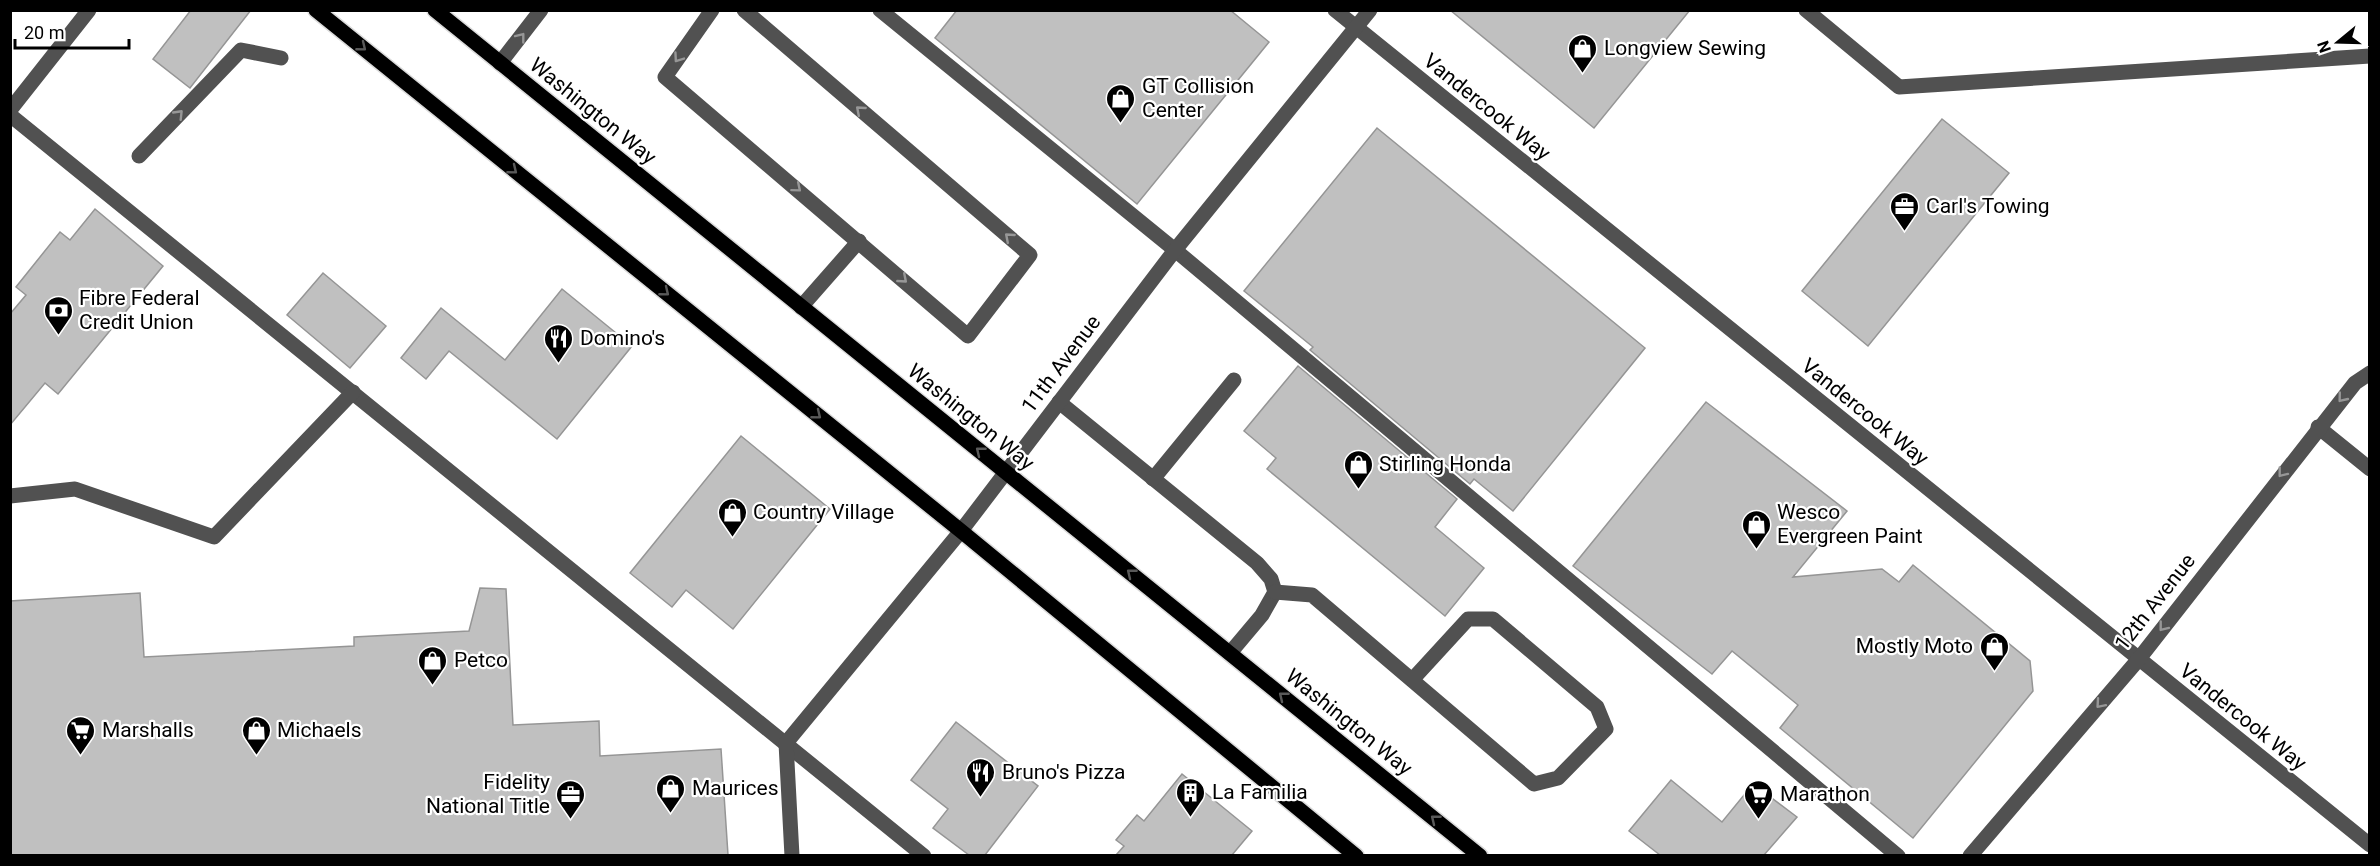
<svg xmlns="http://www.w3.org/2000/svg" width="2380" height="866" viewBox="0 0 2380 866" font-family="Roboto,sans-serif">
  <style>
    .building { fill: #c0c0c0; stroke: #959595; stroke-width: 1.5 }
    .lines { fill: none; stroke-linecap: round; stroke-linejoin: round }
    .major-casing { stroke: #dbdbdb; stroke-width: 18 }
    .minor { stroke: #515151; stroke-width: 15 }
    .major { stroke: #000; stroke-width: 15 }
    .oneway { stroke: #979797 }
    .oneway2 { stroke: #595959 }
    .labels { text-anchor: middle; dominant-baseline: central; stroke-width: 4.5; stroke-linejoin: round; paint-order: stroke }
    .poi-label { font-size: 21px; fill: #000; stroke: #fff; text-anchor: start }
    .street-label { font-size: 21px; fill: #000; stroke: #fff }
  </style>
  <rect width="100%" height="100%" fill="#fff"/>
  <g class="building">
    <polygon points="191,10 251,10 190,88 153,59"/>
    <polygon points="957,10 1230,10 1269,42 1137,204 935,38"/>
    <polygon points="1450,10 1690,10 1594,128"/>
    <polygon points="1942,119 2009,173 1868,346 1802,291"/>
    <polygon points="1377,128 1645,348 1513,511 1474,479 1470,484 1310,350 1313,347 1244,291"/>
    <polygon points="95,209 163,266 58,394 45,383 10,425 10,314 26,295 16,287 60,232 70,240"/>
    <polygon points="323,273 386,326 350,368 287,315"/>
    <polygon points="562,289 632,346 557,439 449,351 426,379 401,358 441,308 505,360"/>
    <polygon points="1298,366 1457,499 1435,527 1484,568 1445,616 1267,469 1276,458 1244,431"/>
    <polygon points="1706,402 1847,511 1793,577 1882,569 1899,582 1913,565 2030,661 2033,691 1913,838 1780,728 1798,705 1732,651 1712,674 1573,566"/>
    <polygon points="741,436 830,509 733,629 686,590 672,607 630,573"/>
    <polygon points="480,588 506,589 513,725 599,721 600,756 721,749 728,855 10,855 10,601 140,593 144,657 354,646 354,637 469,631"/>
    <polygon points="956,722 1038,786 985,855 969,855 933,828 948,809 911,780"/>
    <polygon points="1182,774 1252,831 1232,855 1116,855 1124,846 1116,840 1137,815 1144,821"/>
    <polygon points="1671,780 1722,822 1753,784 1797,817 1764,855 1660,855 1629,831"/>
  </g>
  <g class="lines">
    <defs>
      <g id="major">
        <polyline points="316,10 961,531 1356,856"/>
        <polyline points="435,10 1480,856"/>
      </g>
    </defs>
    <use href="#major" class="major-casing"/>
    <g class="minor">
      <polyline points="712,10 665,77 968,336 1030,255 744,10"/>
      <polyline points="880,10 1175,250 1898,856"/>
      <polyline points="1335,10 2370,845"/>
      <polyline points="1806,10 1899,87 2370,56"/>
      <polyline points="500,63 541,10"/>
      <polyline points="10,110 89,10"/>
      <polyline points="10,115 924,856"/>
      <polyline points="139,156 241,50 281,58"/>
      <polyline points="801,307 859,241"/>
      <polyline points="1059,402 1257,563 1271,579 1275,592 1262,615 1230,653"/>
      <polyline points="2318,427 2370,469"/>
      <polyline points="1153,479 1234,380"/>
      <polyline points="10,496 75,489 214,537 353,392"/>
      <polyline points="1275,592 1312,595 1534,784 1558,778 1606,729 1597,707 1493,619 1468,619 1412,680"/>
      <polyline points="792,856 786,743 961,531 1175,250 1370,10"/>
      <polyline points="1970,856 2138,660 2355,383 2370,373"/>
    </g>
    <use href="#major" class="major"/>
  </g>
  <defs><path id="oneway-chevron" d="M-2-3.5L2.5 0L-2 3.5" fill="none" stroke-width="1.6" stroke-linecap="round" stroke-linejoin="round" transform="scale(1.5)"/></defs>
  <g class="oneway">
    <use href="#oneway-chevron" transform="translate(521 37) rotate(-52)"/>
    <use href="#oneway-chevron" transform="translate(678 58) rotate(125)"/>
    <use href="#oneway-chevron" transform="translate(860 110) rotate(-139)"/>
    <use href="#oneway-chevron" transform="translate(179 114) rotate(-46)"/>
    <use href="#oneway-chevron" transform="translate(797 188) rotate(40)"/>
    <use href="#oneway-chevron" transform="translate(1009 237) rotate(-139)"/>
    <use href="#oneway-chevron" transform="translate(903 279) rotate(41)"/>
    <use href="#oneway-chevron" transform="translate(2342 398) rotate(129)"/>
    <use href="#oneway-chevron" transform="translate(2282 473) rotate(128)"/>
    <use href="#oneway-chevron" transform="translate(2163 627) rotate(128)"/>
    <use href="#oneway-chevron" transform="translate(2100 704) rotate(131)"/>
  </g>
  <g class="oneway2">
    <use href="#oneway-chevron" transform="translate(362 47) rotate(39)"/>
    <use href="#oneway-chevron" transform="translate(513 170) rotate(39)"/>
    <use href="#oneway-chevron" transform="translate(665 292) rotate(39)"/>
    <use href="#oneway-chevron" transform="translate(817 415) rotate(39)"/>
    <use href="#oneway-chevron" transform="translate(980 451) rotate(-141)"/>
    <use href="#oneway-chevron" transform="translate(1131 573) rotate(-141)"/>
    <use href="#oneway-chevron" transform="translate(1283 696) rotate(-141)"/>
    <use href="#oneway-chevron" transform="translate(1435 819) rotate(-141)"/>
  </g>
  <defs>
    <symbol id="shop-pin" viewBox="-11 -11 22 30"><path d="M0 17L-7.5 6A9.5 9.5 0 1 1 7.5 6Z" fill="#000" stroke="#fff"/><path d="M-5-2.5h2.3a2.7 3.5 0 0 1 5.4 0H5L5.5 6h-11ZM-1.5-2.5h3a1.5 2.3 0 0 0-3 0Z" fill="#fff"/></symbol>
    <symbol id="office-pin" viewBox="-11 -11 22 30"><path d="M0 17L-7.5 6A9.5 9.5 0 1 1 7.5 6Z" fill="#000" stroke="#fff"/><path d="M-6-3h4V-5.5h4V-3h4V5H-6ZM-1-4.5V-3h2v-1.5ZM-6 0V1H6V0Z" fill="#fff"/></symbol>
    <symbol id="bank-pin" viewBox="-11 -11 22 30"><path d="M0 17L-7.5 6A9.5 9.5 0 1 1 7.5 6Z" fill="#000" stroke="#fff"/><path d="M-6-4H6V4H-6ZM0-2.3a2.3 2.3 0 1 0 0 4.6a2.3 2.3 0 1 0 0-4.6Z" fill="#fff"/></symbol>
    <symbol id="restaurant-pin" viewBox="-11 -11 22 30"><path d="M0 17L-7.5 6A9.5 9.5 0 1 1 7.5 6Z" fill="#000" stroke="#fff"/><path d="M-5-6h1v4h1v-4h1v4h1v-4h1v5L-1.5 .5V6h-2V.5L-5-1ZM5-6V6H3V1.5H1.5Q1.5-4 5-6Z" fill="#fff"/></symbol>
    <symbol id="supermarket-pin" viewBox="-11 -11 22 30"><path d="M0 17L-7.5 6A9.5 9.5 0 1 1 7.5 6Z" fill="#000" stroke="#fff"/><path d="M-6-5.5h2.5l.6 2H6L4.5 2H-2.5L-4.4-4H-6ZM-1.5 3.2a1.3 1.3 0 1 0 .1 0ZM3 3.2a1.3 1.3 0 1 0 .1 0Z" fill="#fff"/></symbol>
    <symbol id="building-pin" viewBox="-11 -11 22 30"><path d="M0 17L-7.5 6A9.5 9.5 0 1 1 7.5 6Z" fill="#000" stroke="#fff"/><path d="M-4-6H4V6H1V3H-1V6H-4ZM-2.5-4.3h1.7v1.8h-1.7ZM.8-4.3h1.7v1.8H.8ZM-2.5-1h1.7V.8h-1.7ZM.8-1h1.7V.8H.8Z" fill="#fff"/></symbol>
  </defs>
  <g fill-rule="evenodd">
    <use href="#shop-pin" x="1566" y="32" width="33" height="45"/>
    <use href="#shop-pin" x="1104" y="82" width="33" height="45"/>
    <use href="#office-pin" x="1888" y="190" width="33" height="45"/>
    <use href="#bank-pin" x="42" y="294" width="33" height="45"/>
    <use href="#restaurant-pin" x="542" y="322" width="33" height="45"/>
    <use href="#shop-pin" x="1342" y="448" width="33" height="45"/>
    <use href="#shop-pin" x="716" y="496" width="33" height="45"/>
    <use href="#shop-pin" x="1740" y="508" width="33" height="45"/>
    <use href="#shop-pin" x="1978" y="630" width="33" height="45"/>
    <use href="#shop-pin" x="416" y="644" width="33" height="45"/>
    <use href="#supermarket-pin" x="64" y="714" width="33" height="45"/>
    <use href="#shop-pin" x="240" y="714" width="33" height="45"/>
    <use href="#restaurant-pin" x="964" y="756" width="33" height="45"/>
    <use href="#shop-pin" x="654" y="772" width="33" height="45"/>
    <use href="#building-pin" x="1174" y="776" width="33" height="45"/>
    <use href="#office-pin" x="554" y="778" width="33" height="45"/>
    <use href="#supermarket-pin" x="1742" y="778" width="33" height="45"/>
  </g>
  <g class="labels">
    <g class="poi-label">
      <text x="1604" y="48">Longview Sewing</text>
      <text x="1142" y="86">GT Collision<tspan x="1142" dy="24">Center</tspan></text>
      <text x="1926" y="206">Carl's Towing</text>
      <text x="79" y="298">Fibre Federal<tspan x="79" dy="24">Credit Union</tspan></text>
      <text x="580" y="338">Domino's</text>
      <text x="1379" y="464">Stirling Honda</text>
      <text x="753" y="512">Country Village</text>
      <text x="1777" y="512">Wesco<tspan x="1777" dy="24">Evergreen Paint</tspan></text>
      <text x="1973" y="646" text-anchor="end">Mostly Moto</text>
      <text x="454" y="660">Petco</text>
      <text x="102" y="730">Marshalls</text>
      <text x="277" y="730">Michaels</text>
      <text x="1002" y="772">Bruno's Pizza</text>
      <text x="550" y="782" text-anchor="end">Fidelity<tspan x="550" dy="24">National Title</tspan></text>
      <text x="692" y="788">Maurices</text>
      <text x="1212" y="792">La Familia</text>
      <text x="1780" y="794">Marathon</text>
    </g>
    <g class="street-label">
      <text transform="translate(1487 107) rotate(39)">Vandercook Way</text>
      <text transform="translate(593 111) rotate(39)">Washington Way</text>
      <text transform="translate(1061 364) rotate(-53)">11th Avenue</text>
      <text transform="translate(1865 412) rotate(39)">Vandercook Way</text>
      <text transform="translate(971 417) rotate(39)">Washington Way</text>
      <text transform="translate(2155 602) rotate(-52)">12th Avenue</text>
      <text transform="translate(2243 717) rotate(39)">Vandercook Way</text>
      <text transform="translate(1349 722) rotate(39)">Washington Way</text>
    </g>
  </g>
  <rect width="2380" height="866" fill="none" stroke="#000000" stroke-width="24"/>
  <g transform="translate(2338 42) rotate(251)" stroke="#ffffff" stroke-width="4.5" paint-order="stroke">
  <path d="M0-4.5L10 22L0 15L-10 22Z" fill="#000000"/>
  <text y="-9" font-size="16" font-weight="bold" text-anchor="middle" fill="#000000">N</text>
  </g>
  <path d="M15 39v9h114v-9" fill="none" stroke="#000000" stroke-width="3"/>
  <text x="24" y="39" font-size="18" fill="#000000" stroke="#ffffff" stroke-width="4.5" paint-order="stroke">20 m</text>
</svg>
